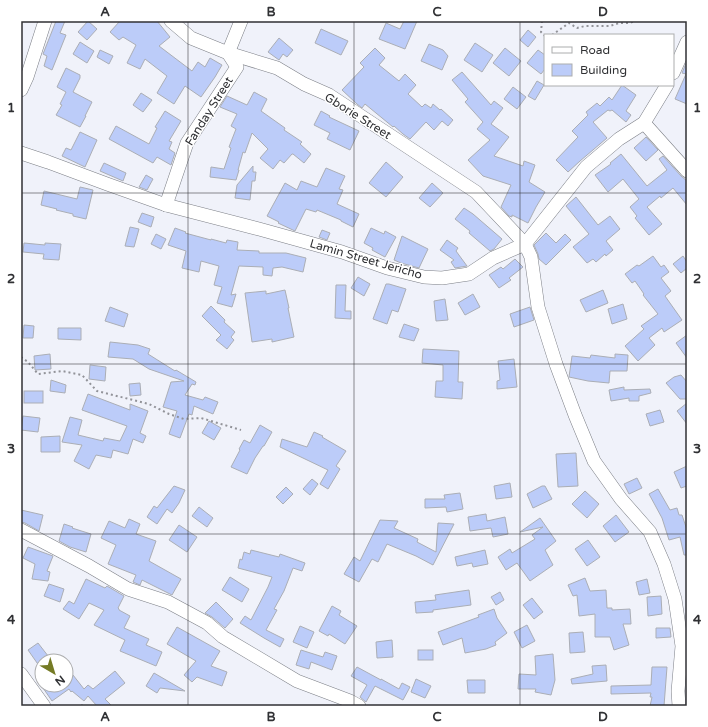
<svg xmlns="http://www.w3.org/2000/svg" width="708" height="727" viewBox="0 0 708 727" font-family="'Varela Round',sans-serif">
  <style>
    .building { fill: #bcccf9; stroke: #abaeb5 }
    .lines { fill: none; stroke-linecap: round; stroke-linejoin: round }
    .minor-casing { stroke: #7c7f86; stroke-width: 14 }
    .path { stroke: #929399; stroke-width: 2; stroke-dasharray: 2 3; stroke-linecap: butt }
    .minor { stroke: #fff; stroke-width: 13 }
    .grid { fill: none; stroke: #303134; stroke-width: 1; stroke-opacity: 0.55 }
    .labels { text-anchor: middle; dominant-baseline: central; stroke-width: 3; stroke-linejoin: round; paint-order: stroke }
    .street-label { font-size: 12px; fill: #303134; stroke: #fff }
    .neatline { fill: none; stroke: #303134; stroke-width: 1.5 }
    .grid-label { font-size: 13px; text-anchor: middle; font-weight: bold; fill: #303134 }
  </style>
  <rect width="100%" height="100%" fill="#f0f2fa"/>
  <g class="building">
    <polygon points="56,21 65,21 60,33 66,35 52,70 44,66 47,56 43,54"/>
    <polygon points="88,21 97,29 87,40 78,32"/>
    <polygon points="120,21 157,21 170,37 159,46 192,71 198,62 205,67 210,58 222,65 215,77 201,97 185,86 174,104 157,93 167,76 145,59 140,69 127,63 136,45 123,37 119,40 110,32"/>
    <polygon points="404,21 417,21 405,49 379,39 386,23 400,29"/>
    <polygon points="321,29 348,41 341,55 315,43"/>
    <polygon points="528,30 536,37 528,47 520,40"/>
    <polygon points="279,38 293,50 287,57 283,54 279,60 268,52"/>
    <polygon points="80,42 94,51 87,63 73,54"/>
    <polygon points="475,43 493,55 482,72 464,60"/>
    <polygon points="429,44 443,50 448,56 442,70 421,61"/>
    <polygon points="375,48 385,58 379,65 399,81 405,74 416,85 408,94 422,107 425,104 431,108 433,104 440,110 441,109 453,120 448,126 442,121 434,130 426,122 410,139 403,134 394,126 393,127 365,104 362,108 357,104 342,90 364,67 360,63"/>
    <polygon points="505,48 521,61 509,76 493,63"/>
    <polygon points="100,50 113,56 109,64 97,57"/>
    <polygon points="538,50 545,55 545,69 541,74 527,63"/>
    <polygon points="687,61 687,104 675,99 686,74 682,73"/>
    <polygon points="66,68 80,75 80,78 73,92 92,102 85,116 86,116 80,127 56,115 62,105 60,104 66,92 57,87"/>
    <polygon points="462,72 491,105 494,101 503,108 491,124 509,137 494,156 523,166 524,161 535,165 529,182 545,192 536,207 528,223 512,215 512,217 509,216 501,207 511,185 483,176 468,160 490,140 477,129 483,122 465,102 468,99 452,80"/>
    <polygon points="537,81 544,85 535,100 528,96"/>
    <polygon points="622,85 636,95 626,111 631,115 626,122 612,110 610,111 608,110 593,122 607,138 580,161 568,172 556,160 578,137 572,131 588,115 586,112 597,103 600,106 609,97 612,100"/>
    <polygon points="513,87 526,97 517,109 504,99"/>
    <polygon points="254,92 267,99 261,111 285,128 284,130 302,142 300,144 311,154 304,163 293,154 292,154 284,163 280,160 273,169 260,158 268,149 252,133 245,153 243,152 238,170 239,170 236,180 210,177 211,167 224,169 231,148 229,147 236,129 231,126 237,114 220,107 227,96 247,105"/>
    <polygon points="141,93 152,100 143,112 133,105"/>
    <polygon points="165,111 181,121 169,141 172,142 169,149 175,153 171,165 157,157 153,163 109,139 116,126 149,144 157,128 155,127"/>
    <polygon points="321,111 330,116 329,117 359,131 350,150 327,139 330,133 314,125"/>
    <polygon points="80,132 97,140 85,167 62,156 66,148 71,150"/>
    <polygon points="646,137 658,150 646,161 634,148"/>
    <polygon points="621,154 647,186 667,170 659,159 663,156 681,176 687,181 687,205 673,188 661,198 660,196 647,207 662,224 649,235 635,218 637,216 630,207 639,199 623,179 608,192 595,175 611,164 610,163"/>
    <polygon points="386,162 403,177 386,197 369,183"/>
    <polygon points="104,163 126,173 123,181 100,171"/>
    <polygon points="253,166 253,172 256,172 255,181 252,181 250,200 235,198 237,185"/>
    <polygon points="326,168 345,176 339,189 343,190 337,204 359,214 353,227 341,221 341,220 317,210 316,212 306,209 295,231 278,223 279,222 267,216 285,183 297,190 301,181 317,187"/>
    <polygon points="146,175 153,179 147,190 139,187"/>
    <polygon points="432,183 443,193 430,207 419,198"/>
    <polygon points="80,187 93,190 86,219 73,216 73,214 56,210 57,209 41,205 44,191 77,199"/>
    <polygon points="576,197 598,225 610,216 620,229 606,241 613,250 606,256 605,254 596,262 593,259 587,263 573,247 589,234 579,222 566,206"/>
    <polygon points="464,208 473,214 502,239 494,249 490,251 469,233 470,231 455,219"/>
    <polygon points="142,213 154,217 151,227 138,222"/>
    <polygon points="130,227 139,229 134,247 125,246"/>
    <polygon points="175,228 186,232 185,233 211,240 211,239 226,243 227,240 238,242 237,250 259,251 259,253 286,253 306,258 303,272 282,267 273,268 272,276 263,275 263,267 239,266 231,295 236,294 232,307 217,303 222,287 214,285 219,266 201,261 199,272 182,268 186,251 168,245"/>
    <polygon points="371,228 384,234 385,231 396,237 385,257 372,250 373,248 364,243"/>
    <polygon points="322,230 330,233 327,240 319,237"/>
    <polygon points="546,233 556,243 565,234 571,240 546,265 539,259 538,254 534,245"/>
    <polygon points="156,234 166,239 161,249 151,244"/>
    <polygon points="402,236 428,249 419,268 401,263 394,260"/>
    <polygon points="447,240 458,248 456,251 467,266 455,268 451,262 454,260 440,250"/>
    <polygon points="24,243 45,245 45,243 61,244 59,260 43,259 44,254 23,252"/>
    <polygon points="653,256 661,267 664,265 669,272 661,278 671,291 665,296 682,320 664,332 662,328 649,338 655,345 638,361 625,346 644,329 641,326 658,314 643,295 644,294 635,281 632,283 625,274 637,265 639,266"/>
    <polygon points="683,256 687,262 687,268 681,273 673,264"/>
    <polygon points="515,259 523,267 509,278 511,280 499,288 489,275 501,267 503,269"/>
    <polygon points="358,277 370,284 364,296 351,288"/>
    <polygon points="386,284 389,284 406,289 398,312 392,310 387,324 373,319"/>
    <polygon points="336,285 346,285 345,311 351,311 351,319 335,318"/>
    <polygon points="285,290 289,308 288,308 294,337 272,342 272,339 252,342 245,293 266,291 266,294"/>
    <polygon points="603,290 608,303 586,312 580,300"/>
    <polygon points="473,294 480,307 465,315 458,303"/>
    <polygon points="445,299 448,320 436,321 434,301"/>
    <polygon points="623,304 627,319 612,324 608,309"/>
    <polygon points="211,306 225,320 224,322 235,332 231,337 234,340 227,349 216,340 221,335 202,316"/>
    <polygon points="110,307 128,314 124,327 105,321"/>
    <polygon points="530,307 534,320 514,327 510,314"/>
    <polygon points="404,324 419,329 414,341 399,337"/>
    <polygon points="24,325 34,326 33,338 23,338"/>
    <polygon points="58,328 81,328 81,340 58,339"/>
    <polygon points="687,335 687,358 676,343"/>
    <polygon points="110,342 138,345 150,349 148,354 175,371 176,370 196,382 195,385 192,384 185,395 203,400 205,397 218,402 213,414 194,406 192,415 189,414 180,438 169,434 177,411 163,407 171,382 184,381 149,369 133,359 108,357"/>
    <polygon points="423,349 459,351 458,382 463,382 462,399 435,397 436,381 443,381 443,365 422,363"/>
    <polygon points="50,354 51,369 35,370 34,356"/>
    <polygon points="615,354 628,355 627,371 610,371 609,383 588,381 569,377 572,356 590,358 591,355 615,358"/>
    <polygon points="514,359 517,387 497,389 497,381 500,380 498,361"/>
    <polygon points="90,365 106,367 105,381 89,379"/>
    <polygon points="681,375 687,382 687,399 680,399 666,383 674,377"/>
    <polygon points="51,380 66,385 65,393 50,391"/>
    <polygon points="140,383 141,395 130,396 129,384"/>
    <polygon points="624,387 624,390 650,389 651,393 639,396 639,401 629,401 629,398 611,401 609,390"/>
    <rect x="24" y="391" width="19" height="12"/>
    <polygon points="88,394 130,410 130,404 148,411 140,433 146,436 143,443 133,439 128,454 113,450 111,458 96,455 89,469 74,461 82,445 62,442 70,417 82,420 78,435 103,441 104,438 120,441 127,426 82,410"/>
    <polygon points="687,403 687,424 677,411"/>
    <polygon points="660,410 664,422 650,426 646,414"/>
    <polygon points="23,416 40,418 38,432 21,430"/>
    <polygon points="209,421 221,428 214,440 202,433"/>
    <polygon points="260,425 272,432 264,446 263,446 255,458 247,474 231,467 240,450 239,449 244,440 250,443"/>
    <polygon points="314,432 323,436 322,437 346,451 336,466 340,469 328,489 320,484 328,470 280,447 282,439 307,447"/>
    <polygon points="60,436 60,452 41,452 41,437"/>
    <polygon points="576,453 578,486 558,487 556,454"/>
    <polygon points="687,466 687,486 681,488 674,472"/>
    <polygon points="637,478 642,488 629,494 624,484"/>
    <polygon points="312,479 318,484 310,495 303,489"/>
    <polygon points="510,483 512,497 496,499 494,486"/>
    <polygon points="174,486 185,490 179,503 172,513 167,509 157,524 147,517 154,506 157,508"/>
    <polygon points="542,486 545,486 552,499 533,508 527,494"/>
    <polygon points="286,487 293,494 283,504 276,497"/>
    <polygon points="658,489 670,510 677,508 679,515 682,515 687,530 687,555 684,555 680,537 669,540 662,518 649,494"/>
    <polygon points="585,491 599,504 587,518 572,504"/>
    <polygon points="460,493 463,509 447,512 446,507 425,508 425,499 445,499 444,495"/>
    <polygon points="199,507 213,518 207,527 192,516"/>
    <polygon points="21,510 43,515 39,531 25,523 21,522"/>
    <polygon points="486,514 487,521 505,517 508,534 493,537 491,528 470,531 468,517"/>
    <polygon points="616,515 629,532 615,542 603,526"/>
    <polygon points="540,518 556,541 545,550 553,565 530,581 517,563 506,570 498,557 510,549 512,553 535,539 532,535 543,527 520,532"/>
    <polygon points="129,519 140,524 136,534 156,541 149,561 181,579 172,595 142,580 140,585 133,582 136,575 108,564 116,545 101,538 109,521 125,528"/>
    <polygon points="380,520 398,521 394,528 418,539 417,542 436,552 438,523 454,524 433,565 416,556 387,544 378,562 372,559 359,582 344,574 354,557 360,561"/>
    <polygon points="64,524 73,527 72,528 91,534 86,552 70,547 59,541"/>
    <polygon points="179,525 197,537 187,552 169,540"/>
    <polygon points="588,540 600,557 587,566 575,549"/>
    <polygon points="28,547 53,556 47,571 50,572 48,581 32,579 35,564 23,558"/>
    <polygon points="251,550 279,557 280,554 305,563 302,571 293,568 284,591 274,609 277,610 266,630 284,639 280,647 264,638 240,623 245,616 251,620 268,587 272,577 238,568 240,559 242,560 244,552 250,554"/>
    <polygon points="485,550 488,564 473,567 472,563 457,566 455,557"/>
    <polygon points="230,577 249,589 242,602 222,590"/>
    <polygon points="585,578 590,591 606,590 607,608 612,608 612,610 630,609 631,624 623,624 629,645 614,650 610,637 595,637 595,614 579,616 577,595 573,596 568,585"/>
    <polygon points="86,579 105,588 107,586 124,596 118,608 119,609 119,610 130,616 124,628 149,639 146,645 162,652 156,666 120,651 125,640 94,625 104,610 89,603 79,619 63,609 69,601 74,604"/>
    <polygon points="647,579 650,593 639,595 636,582"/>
    <polygon points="49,584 64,589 60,602 44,596"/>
    <polygon points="469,590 471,605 433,610 433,612 416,613 415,602 436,600 435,595"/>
    <polygon points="500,592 504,600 496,605 491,597"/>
    <polygon points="661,596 662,614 648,616 647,597"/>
    <polygon points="532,598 543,612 534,619 523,605"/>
    <polygon points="216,602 233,619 225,628 212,617 205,613"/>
    <polygon points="332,606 341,611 339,615 357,626 345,644 329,634 328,636 319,631"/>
    <polygon points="494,609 497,618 507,633 495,642 496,645 486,649 465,653 462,638 443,645 438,632 479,617 478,615"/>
    <polygon points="527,625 535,641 522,648 514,632"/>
    <polygon points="300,626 314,632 307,648 293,642"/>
    <polygon points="177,627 220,651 211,666 227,672 222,686 197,677 192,682 184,675 196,661 167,644"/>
    <polygon points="656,628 670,628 671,637 656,638"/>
    <polygon points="583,632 585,652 570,653 569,633"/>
    <polygon points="392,640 393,657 377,658 376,642"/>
    <polygon points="38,643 52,661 42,661 42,670 28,650"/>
    <polygon points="301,650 323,657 325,652 337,656 332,670 311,662 309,669 296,665"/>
    <rect x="418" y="650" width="15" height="10"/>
    <polygon points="553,654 555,680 551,695 535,692 536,689 518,689 519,674 536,675 535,656"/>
    <polygon points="606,665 607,681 572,684 571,679 593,674 592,666"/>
    <polygon points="357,667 381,680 381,679 399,689 402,683 410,687 403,700 375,686 366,702 360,697 367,685 351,676"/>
    <polygon points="652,667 667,667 664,706 650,706 652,697 650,697 651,693 611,694 611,686 651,685"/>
    <polygon points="115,671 125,683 105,699 112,706 97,706 88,696 84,701 72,691 71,692 69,689 52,701 41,685 66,685 66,678 70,675 73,675 84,689 88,685 93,689"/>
    <polygon points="154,673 185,691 160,688 157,693 146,686"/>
    <polygon points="416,679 431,686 425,698 411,692"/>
    <polygon points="467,680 485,680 485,693 468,693"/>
  </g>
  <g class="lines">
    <defs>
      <g id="minor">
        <polyline points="171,21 191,38 228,53 277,68 304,84 329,95 476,192 525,244 531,257 538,307 556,364 575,415 594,461 621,499 650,532 664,564 675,599 682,646 678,691 679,706"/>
        <polyline points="673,73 687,42"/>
        <polyline points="21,90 27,77 45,21"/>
        <polyline points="644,123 687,171"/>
        <polyline points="21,153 48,162 107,184 166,205 259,229 342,252 387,268 424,277 442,278 469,274 493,258 525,244 586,167 619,139 644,123 667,85"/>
        <polyline points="166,205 187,143 237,67 228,53 241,21"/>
        <polyline points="21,530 89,566 128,589 168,602 207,623 223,637 297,681 350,701 359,706"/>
        <polyline points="21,674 44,706"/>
      </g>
    </defs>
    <use href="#minor" class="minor-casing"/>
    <g class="path">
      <polyline points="542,21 541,32 545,36"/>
      <polyline points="552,35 569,23 577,28 585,26 610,26 619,23 630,23 635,21"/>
      <polyline points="21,357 28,362 38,374 62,371 82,375 97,391 149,404 169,414 184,419 201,418 241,430"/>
      <polyline points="81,706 84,704"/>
    </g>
    <use href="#minor" class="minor"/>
  </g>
  <path class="grid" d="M 188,21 L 188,706M 354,21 L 354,706M 520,21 L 520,706M 21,193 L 687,193M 21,364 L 687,364M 21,534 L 687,534"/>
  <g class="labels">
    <g class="street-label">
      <text transform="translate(209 111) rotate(-58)">Fanday Street</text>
      <text transform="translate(358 116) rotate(32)">Gborie Street</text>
      <text transform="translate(366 259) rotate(16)">Lamin Street Jericho</text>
    </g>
  </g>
  <rect width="708" height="727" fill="none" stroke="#ffffff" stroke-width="44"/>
  <rect x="544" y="34" width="130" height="52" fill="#ffffff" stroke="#acadae"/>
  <rect x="552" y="47" width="20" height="6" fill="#ffffff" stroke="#acadae"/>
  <text x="580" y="54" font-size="12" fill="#303134">Road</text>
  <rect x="552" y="64" width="20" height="12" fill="#bcccf9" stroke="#acadae"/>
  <text x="580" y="74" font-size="12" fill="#303134">Building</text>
  <g transform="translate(54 673) rotate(142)"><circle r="19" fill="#ffffff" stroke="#acadae"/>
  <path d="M0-3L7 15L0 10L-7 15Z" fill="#757b25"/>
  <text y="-6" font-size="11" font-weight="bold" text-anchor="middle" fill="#303134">N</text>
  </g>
  <rect x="22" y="22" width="664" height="683" class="neatline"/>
  <g class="grid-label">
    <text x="105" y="16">A</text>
    <text x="271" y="16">B</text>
    <text x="437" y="16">C</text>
    <text x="603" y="16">D</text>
    <text x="11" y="112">1</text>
    <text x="697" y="112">1</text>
    <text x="11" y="283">2</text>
    <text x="697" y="283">2</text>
    <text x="11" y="453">3</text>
    <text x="697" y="453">3</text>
    <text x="11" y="624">4</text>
    <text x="697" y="624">4</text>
    <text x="105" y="721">A</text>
    <text x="271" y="721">B</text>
    <text x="437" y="721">C</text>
    <text x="603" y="721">D</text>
  </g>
</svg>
